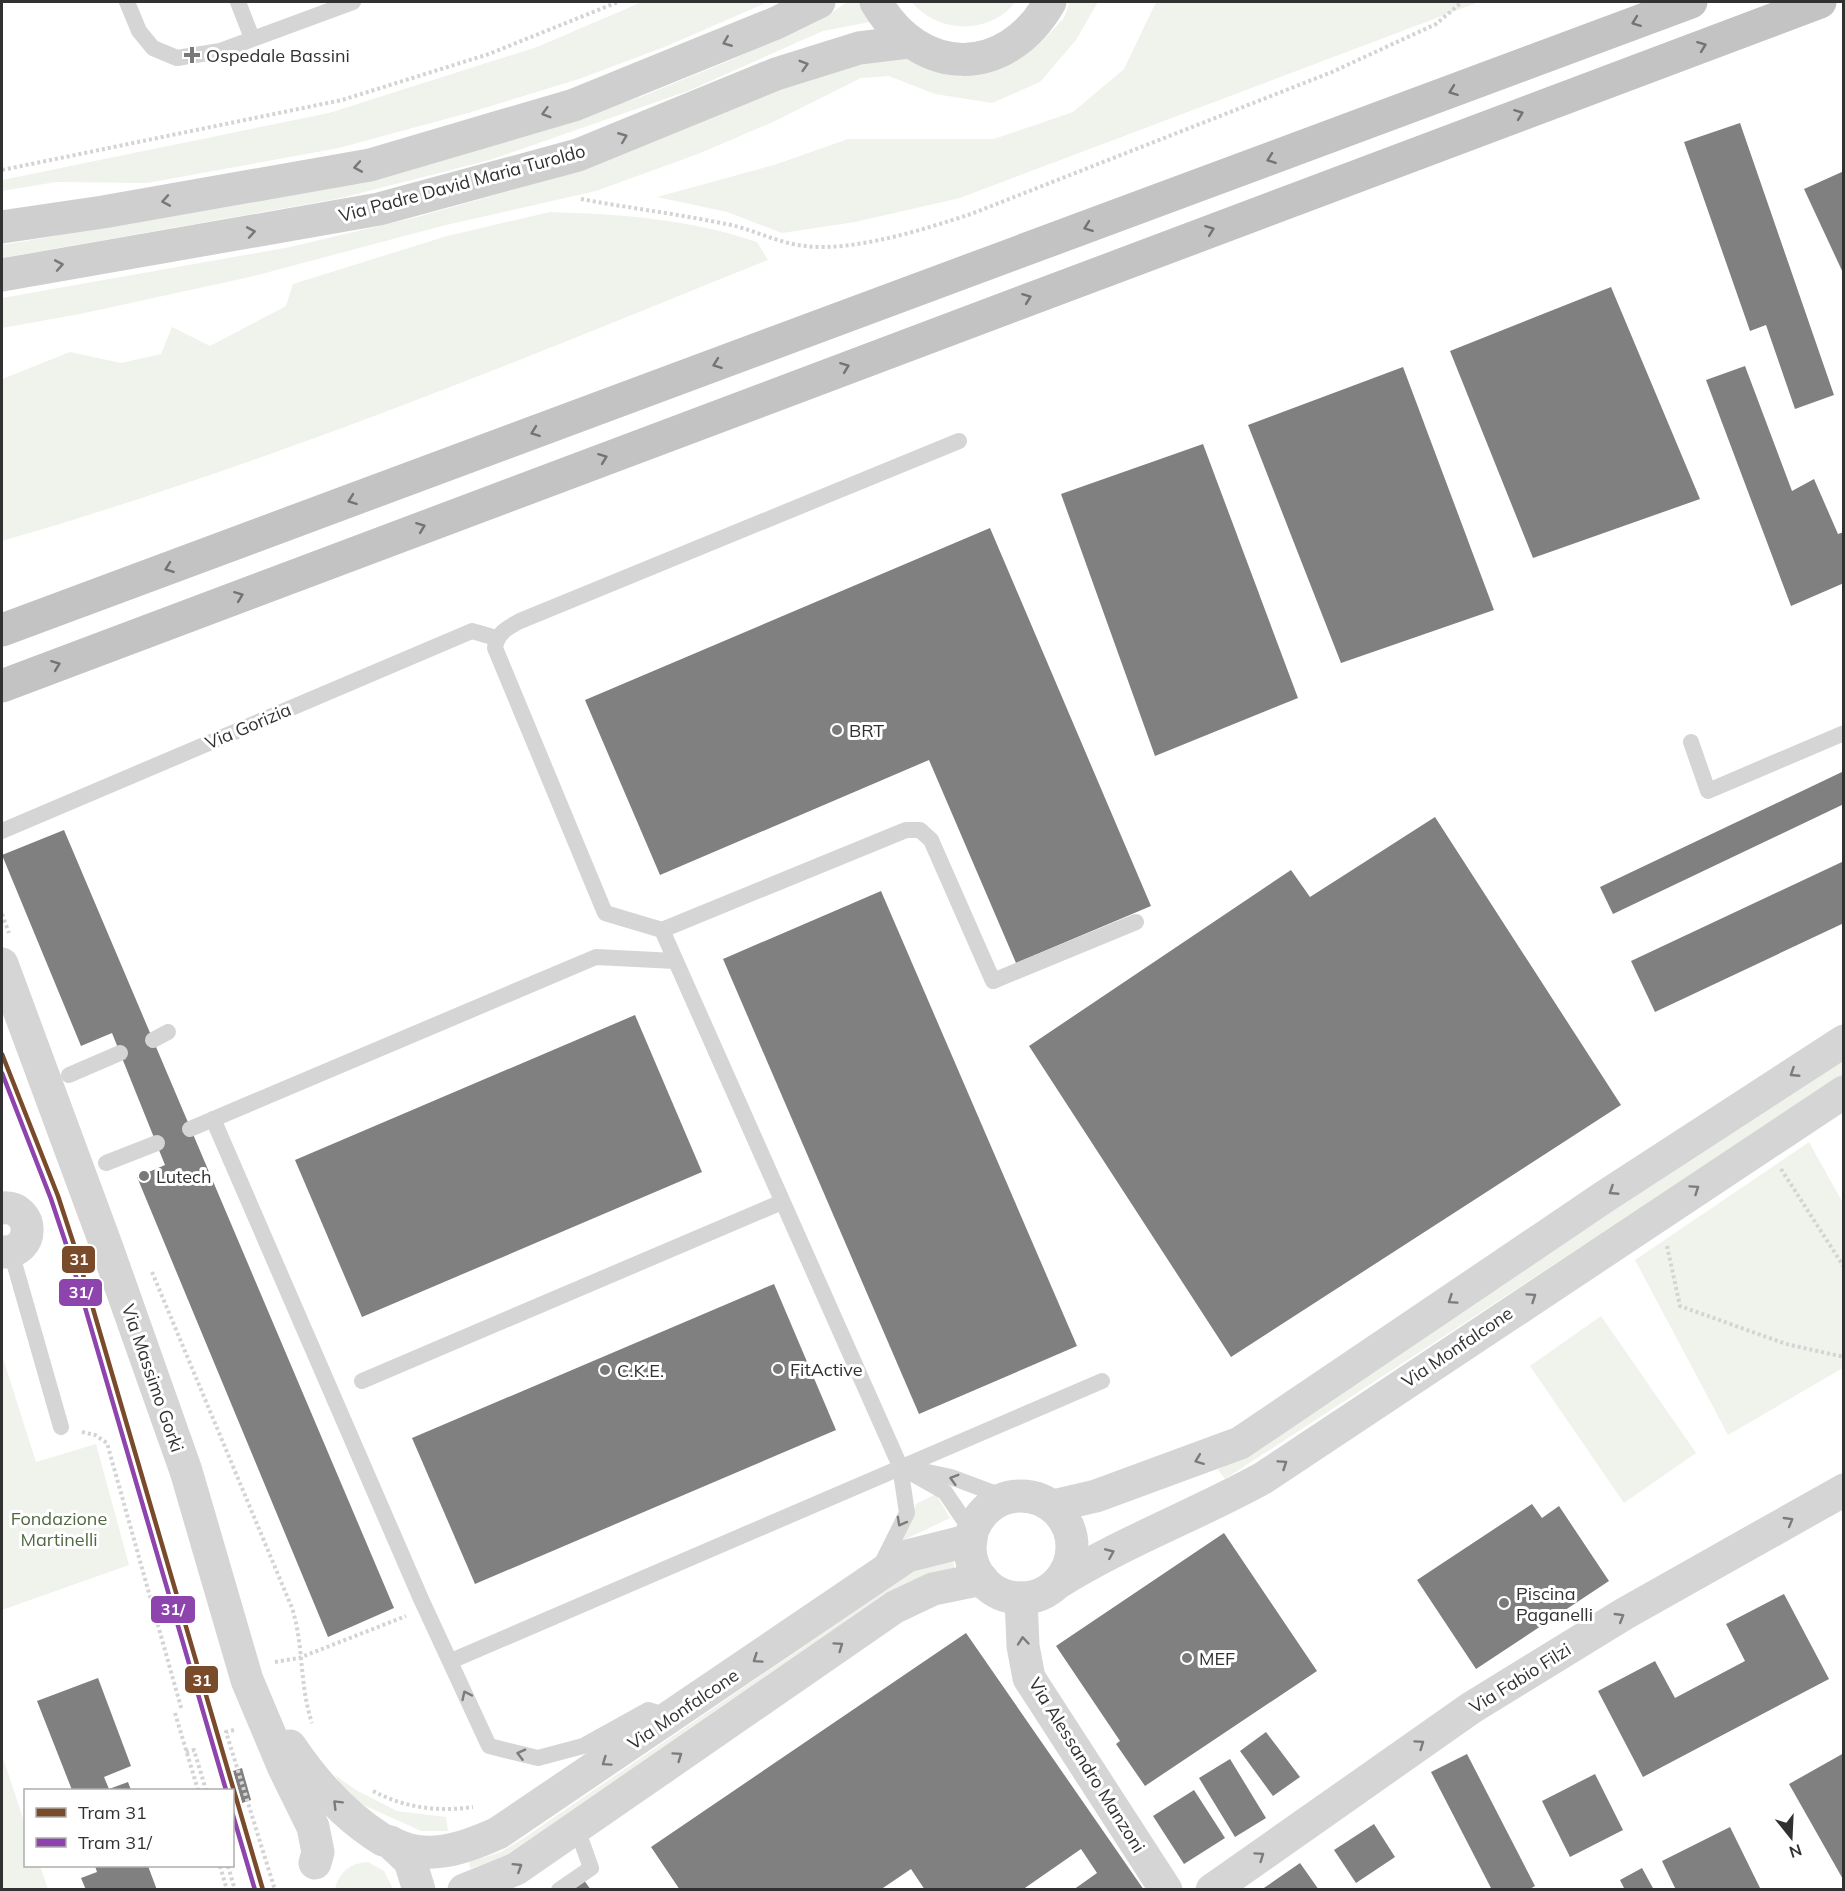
<svg xmlns="http://www.w3.org/2000/svg" width="1845" height="1891" viewBox="0 0 1845 1891" font-family="Mulish,sans-serif">
  <style>
    .green { fill: #f0f3ec }
    .building { fill: #808080 }
    .lines { fill: none; stroke-linecap: round; stroke-linejoin: round }
    .path { stroke: #d4d4d4; stroke-width: 4; stroke-dasharray: 3 3; stroke-linecap: butt }
    .lane { stroke: #d5d5d5; stroke-width: 16 }
    .street { stroke: #d5d5d5; stroke-width: 33 }
    .secondary { stroke: #cfcfcf; stroke-width: 33 }
    .highway { stroke: #c3c3c3; stroke-width: 33 }
    .tram-1-casing { stroke: #fff; stroke-width: 9 }
    .tram-2-casing { stroke: #fff; stroke-width: 9 }
    .tram-1 { stroke: #7a4b2a; stroke-width: 4.5 }
    .tram-2 { stroke: #8e44ad; stroke-width: 4.5 }
    .oneway { stroke: #737373 }
    .oneway2 { stroke: #787878 }
    .oneway3 { stroke: #7b7b7b }
    .poi-dot { fill: #797979; stroke: #fff; stroke-width: 2 }
    .labels { text-anchor: middle; dominant-baseline: central; stroke-width: 6; stroke-linejoin: round; paint-order: stroke }
    .poi-label { font-size: 18px; fill: #313131; stroke: #fff; text-anchor: start }
    .street-label { font-size: 18px; fill: #313131; stroke: #fff }
    .park-label { font-size: 18px; fill: #526941; stroke: #fff }
    .line-badge { stroke: #fff; stroke-width: 2 }
    .badge-label { font-size: 16px; text-anchor: middle; font-weight: bold; fill: #fff }
  </style>
  <rect width="100%" height="100%" fill="#fff"/>
  <g class="green">
    <polygon points="642,2 768,2 667,46 579,79 468,113 339,148 147,183 56,182 2,191 2,180 329,113 537,47"/>
    <polygon points="847,2 860,2 870,22 823,31 688,91 490,160 337,199 2,258 2,245 248,203 561,124 643,96 731,60 827,16"/>
    <path d="M 912,2 L 1015,2 C 991,35 937,34 912,2 Z"/>
    <polygon points="1070,2 1098,2 1076,40 1040,82 992,103 935,94 889,76 861,78 773,122 698,154 596,191 442,226 250,277 80,314 2,328 2,298 290,247 417,217 559,177 663,138 836,64 901,57 937,70 1012,62 1042,41 1064,18"/>
    <polygon points="1156,2 1479,2 960,198 855,222 782,233 727,212 657,197 774,165 848,139 994,139 1073,112 1124,69"/>
    <path d="M 550,212 C 621,214 690,219 757,242 L 768,260 C 516,362 263,466 2,541 L 2,379 L 70,352 L 121,363 L 161,354 L 172,327 L 210,346 L 286,306 L 293,284 L 447,236 Z"/>
    <polygon points="1843,1060 1843,1076 1225,1479 1218,1470"/>
    <polygon points="1809,1142 1843,1203 1843,1368 1728,1435 1635,1260"/>
    <polygon points="1601,1316 1696,1453 1624,1503 1530,1366"/>
    <polygon points="2,1355 36,1462 96,1444 129,1565 2,1610"/>
    <polygon points="936,1494 950,1518 902,1541 916,1504"/>
    <polygon points="953,1560 955,1570 532,1841 505,1857 470,1869 469,1862 501,1852 524,1838 924,1564"/>
    <polygon points="2,1755 25,1824 26,1866 40,1866 48,1889 2,1889"/>
    <polygon points="335,1775 356,1790 397,1811 446,1817 448,1831 421,1831 348,1798"/>
    <path d="M 368,1862 L 384,1871 L 393,1889 L 335,1889 C 339,1872 350,1863 368,1862 Z"/>
  </g>
  <g class="building">
    <polygon points="1740,123 1834,395 1795,409 1766,325 1750,331 1684,142"/>
    <polygon points="1844,171 1844,275 1804,189"/>
    <polygon points="1611,287 1700,499 1533,558 1450,351"/>
    <polygon points="1745,366 1792,491 1814,479 1838,534 1844,532 1844,583 1791,606 1706,380"/>
    <polygon points="1403,367 1494,610 1341,663 1248,425"/>
    <polygon points="1203,444 1298,698 1155,756 1061,494"/>
    <polygon points="990,528 1151,906 1016,963 929,760 660,875 585,700"/>
    <polygon points="1844,771 1844,804 1613,914 1600,887"/>
    <polygon points="1435,817 1621,1105 1231,1357 1029,1046 1291,870 1310,897"/>
    <polygon points="64,830 394,1608 328,1637 137,1177 165,1165 120,1053 112,1033 81,1046 2,855"/>
    <polygon points="1844,861 1844,923 1655,1012 1631,961"/>
    <polygon points="881,891 1077,1346 919,1414 723,959"/>
    <polygon points="635,1015 702,1172 362,1317 295,1160"/>
    <polygon points="774,1284 836,1430 475,1584 412,1438"/>
    <polygon points="1532,1504 1542,1518 1559,1506 1609,1581 1476,1669 1417,1580"/>
    <polygon points="1224,1533 1317,1671 1145,1786 1116,1744 1120,1741 1056,1646"/>
    <polygon points="1784,1594 1829,1679 1643,1777 1598,1691 1655,1661 1675,1698 1745,1661 1726,1624"/>
    <polygon points="966,1633 1144,1890 1073,1890 1097,1873 1081,1849 1022,1890 925,1890 911,1869 880,1890 680,1890 651,1847"/>
    <polygon points="98,1678 131,1766 104,1777 109,1789 128,1782 131,1790 72,1790 37,1701"/>
    <polygon points="1266,1732 1300,1777 1273,1796 1240,1751"/>
    <polygon points="1844,1753 1844,1881 1789,1784"/>
    <polygon points="1467,1754 1535,1886 1528,1890 1492,1890 1431,1772"/>
    <polygon points="1230,1759 1266,1818 1235,1837 1199,1778"/>
    <polygon points="242,1768 251,1800 242,1803 233,1771"/>
    <polygon points="1595,1774 1623,1830 1570,1857 1542,1801"/>
    <polygon points="1194,1790 1225,1838 1184,1864 1153,1816"/>
    <polygon points="1374,1824 1395,1857 1356,1883 1334,1850"/>
    <polygon points="1730,1827 1761,1890 1676,1890 1662,1861"/>
    <polygon points="1300,1863 1319,1890 1261,1890"/>
    <polygon points="95,1866 148,1866 157,1890 86,1890 81,1878 97,1872"/>
    <polygon points="1642,1868 1654,1890 1625,1890 1620,1880"/>
    <polygon points="578,1872 591,1890 553,1890"/>
  </g>
  <g class="lines">
    <g class="path">
      <polyline points="2,170 342,100 489,54 618,2"/>
      <path d="M 581,199 C 629,208 678,214 726,224 C 753,229 777,243 805,246 C 854,252 925,229 971,214 L 1332,72 L 1436,24 L 1462,2"/>
      <polyline points="2,914 9,933"/>
      <polyline points="1781,1169 1844,1267"/>
      <polyline points="1667,1246 1680,1306 1786,1344 1844,1357"/>
      <path d="M 152,1272 L 292,1608 C 304,1645 299,1684 312,1723"/>
      <polyline points="82,1432 95,1435 107,1443 182,1711"/>
      <polyline points="275,1662 299,1658 406,1616"/>
      <polyline points="175,1713 198,1790"/>
      <polyline points="234,1730 226,1732 275,1890"/>
      <polyline points="186,1752 194,1750 206,1790"/>
      <path d="M 373,1791 C 405,1808 438,1812 473,1807"/>
      <polyline points="220,1866 227,1890"/>
      <polyline points="228,1866 235,1890"/>
    </g>
    <g class="lane">
      <polyline points="127,2 139,31 153,48 177,58 220,51 353,2"/>
      <polyline points="238,2 252,38"/>
      <polyline points="1691,742 1708,791 1844,733"/>
      <polyline points="2,831 472,631 496,638"/>
      <polyline points="662,930 906,830 920,830 931,840 993,981 1136,922"/>
      <polyline points="153,1040 168,1032"/>
      <polyline points="69,1075 120,1053"/>
      <polyline points="213,1119 421,1599 489,1746 538,1758 583,1746 648,1710 671,1717"/>
      <polyline points="190,1129 596,957 675,961"/>
      <polyline points="106,1163 157,1143"/>
      <polyline points="11,1252 61,1427"/>
      <polyline points="362,1381 782,1202"/>
      <polyline points="900,1466 951,1477 1007,1498"/>
      <polyline points="913,1474 945,1492 972,1532"/>
      <path d="M 879,1569 L 907,1513 L 900,1466 L 662,930 L 605,913 L 495,648 C 497,633 507,628 520,621 L 959,441"/>
      <polyline points="451,1661 1102,1381"/>
      <polyline points="559,1890 591,1868 576,1826"/>
    </g>
    <g class="street">
      <polyline points="2,964 106,1245 186,1471 247,1680 284,1768 313,1827 318,1852 315,1863"/>
      <path d="M 2,1208 C 35,1205 36,1254 2,1252"/>
      <circle cx="1021" cy="1547" r="51"/>
      <polyline points="1053,1506 1096,1496 1240,1443 1604,1197 1844,1041"/>
      <path d="M 1059,1582 C 1123,1542 1196,1515 1263,1478 L 1844,1092"/>
      <polyline points="1021,1598 1023,1646 1029,1678 1166,1890"/>
      <path d="M 290,1746 C 315,1783 344,1816 383,1840"/>
      <path d="M 390,1842 C 425,1862 463,1849 498,1833 L 907,1556 L 971,1540"/>
      <polyline points="390,1842 410,1861 419,1890"/>
      <polyline points="464,1890 516,1869 895,1607 933,1589 982,1579"/>
      <polyline points="1212,1890 1471,1708 1624,1614 1844,1490"/>
    </g>
    <g class="secondary">
      <path d="M 876,2 C 920,78 1006,79 1050,2"/>
      <polyline points="2,227 103,212 370,165 574,105 776,23 819,2"/>
      <polyline points="2,275 379,209 578,155 776,74 859,48 908,42"/>
    </g>
    <g class="highway">
      <polyline points="2,630 1691,2"/>
      <polyline points="2,686 1820,2"/>
    </g>
    <defs>
      <polyline id="tram-1" points="2,1054 58,1196 77,1254 263,1890"/>
      <g id="tram-2">
        <polyline points="2,1073 51,1199 70,1256 226,1790"/>
        <polyline points="232,1812 255,1890"/>
      </g>
    </defs>
    <use href="#tram-1" class="tram-1-casing"/>
    <use href="#tram-2" class="tram-2-casing"/>
    <use href="#tram-1" class="tram-1"/>
    <use href="#tram-2" class="tram-2"/>
  </g>
  <defs><path id="oneway-chevron" d="M-2-3.5L2.5 0L-2 3.5" fill="none" stroke-width="1.6" stroke-linecap="round" stroke-linejoin="round" transform="scale(1.5)"/></defs>
  <g class="oneway">
    <use href="#oneway-chevron" transform="translate(1636 22) rotate(159)"/>
    <use href="#oneway-chevron" transform="translate(1702 46) rotate(-21)"/>
    <use href="#oneway-chevron" transform="translate(1453 91) rotate(160)"/>
    <use href="#oneway-chevron" transform="translate(1519 114) rotate(-21)"/>
    <use href="#oneway-chevron" transform="translate(1271 159) rotate(160)"/>
    <use href="#oneway-chevron" transform="translate(1088 227) rotate(160)"/>
    <use href="#oneway-chevron" transform="translate(1210 230) rotate(-21)"/>
    <use href="#oneway-chevron" transform="translate(1027 298) rotate(-21)"/>
    <use href="#oneway-chevron" transform="translate(717 364) rotate(160)"/>
    <use href="#oneway-chevron" transform="translate(845 367) rotate(-21)"/>
    <use href="#oneway-chevron" transform="translate(535 432) rotate(160)"/>
    <use href="#oneway-chevron" transform="translate(603 458) rotate(-21)"/>
    <use href="#oneway-chevron" transform="translate(352 500) rotate(160)"/>
    <use href="#oneway-chevron" transform="translate(421 527) rotate(-21)"/>
    <use href="#oneway-chevron" transform="translate(169 568) rotate(160)"/>
    <use href="#oneway-chevron" transform="translate(239 596) rotate(-21)"/>
    <use href="#oneway-chevron" transform="translate(56 665) rotate(-21)"/>
  </g>
  <g class="oneway2">
    <use href="#oneway-chevron" transform="translate(727 42) rotate(158)"/>
    <use href="#oneway-chevron" transform="translate(804 65) rotate(-17)"/>
    <use href="#oneway-chevron" transform="translate(546 113) rotate(164)"/>
    <use href="#oneway-chevron" transform="translate(623 137) rotate(-22)"/>
    <use href="#oneway-chevron" transform="translate(358 167) rotate(170)"/>
    <use href="#oneway-chevron" transform="translate(166 201) rotate(170)"/>
    <use href="#oneway-chevron" transform="translate(251 232) rotate(-10)"/>
    <use href="#oneway-chevron" transform="translate(59 265) rotate(-10)"/>
  </g>
  <g class="oneway3">
    <use href="#oneway-chevron" transform="translate(1794 1073) rotate(147)"/>
    <use href="#oneway-chevron" transform="translate(1695 1189) rotate(-34)"/>
    <use href="#oneway-chevron" transform="translate(1613 1191) rotate(147)"/>
    <use href="#oneway-chevron" transform="translate(1532 1297) rotate(-34)"/>
    <use href="#oneway-chevron" transform="translate(1452 1300) rotate(146)"/>
    <use href="#oneway-chevron" transform="translate(1199 1460) rotate(159)"/>
    <use href="#oneway-chevron" transform="translate(1283 1464) rotate(-34)"/>
    <use href="#oneway-chevron" transform="translate(954 1479) rotate(-164)"/>
    <use href="#oneway-chevron" transform="translate(1789 1521) rotate(-30)"/>
    <use href="#oneway-chevron" transform="translate(901 1522) rotate(119)"/>
    <use href="#oneway-chevron" transform="translate(1110 1553) rotate(-23)"/>
    <use href="#oneway-chevron" transform="translate(1620 1617) rotate(-31)"/>
    <use href="#oneway-chevron" transform="translate(1023 1641) rotate(-95)"/>
    <use href="#oneway-chevron" transform="translate(839 1646) rotate(-35)"/>
    <use href="#oneway-chevron" transform="translate(757 1659) rotate(146)"/>
    <use href="#oneway-chevron" transform="translate(466 1695) rotate(-115)"/>
    <use href="#oneway-chevron" transform="translate(1420 1744) rotate(-35)"/>
    <use href="#oneway-chevron" transform="translate(521 1754) rotate(-166)"/>
    <use href="#oneway-chevron" transform="translate(678 1756) rotate(-35)"/>
    <use href="#oneway-chevron" transform="translate(606 1762) rotate(145)"/>
    <use href="#oneway-chevron" transform="translate(337 1804) rotate(-135)"/>
    <use href="#oneway-chevron" transform="translate(1260 1856) rotate(-35)"/>
    <use href="#oneway-chevron" transform="translate(518 1867) rotate(-32)"/>
  </g>
  <g class="poi-dot">
    <path d="M189 46h6v6h6v6h-6v6h-6v-6h-6v-6h6z"/>
    <circle cx="837" cy="730" r="6"/>
    <circle cx="144" cy="1176" r="6"/>
    <circle cx="778" cy="1369" r="6"/>
    <circle cx="605" cy="1370" r="6"/>
    <circle cx="1504" cy="1603" r="6"/>
    <circle cx="1187" cy="1658" r="6"/>
  </g>
  <g class="labels">
    <g class="poi-label">
      <text x="206" y="55">Ospedale Bassini</text>
      <text x="849" y="730">BRT</text>
      <text x="156" y="1176">Lutech</text>
      <text x="790" y="1369">FitActive</text>
      <text x="617" y="1370">C.K.E.</text>
      <text x="1516" y="1593">Piscina<tspan x="1516" dy="21">Paganelli</tspan></text>
      <text x="1199" y="1658">MEF</text>
    </g>
    <g class="street-label">
      <text transform="translate(462 183) rotate(-15)">Via Padre David Maria Turoldo</text>
      <text transform="translate(248 726) rotate(-23)">Via Gorizia</text>
      <text transform="translate(1457 1347) rotate(-34)">Via Monfalcone</text>
      <text transform="translate(153 1378) rotate(71)">Via Massimo Gorki</text>
      <text transform="translate(1520 1678) rotate(-32)">Via Fabio Filzi</text>
      <text transform="translate(683 1709) rotate(-34)">Via Monfalcone</text>
      <text transform="translate(1087 1765) rotate(58)">Via Alessandro Manzoni</text>
    </g>
    <g class="park-label">
      <text x="59" y="1518">Fondazione<tspan x="59" dy="21">Martinelli</tspan></text>
    </g>
  </g>
  <g class="line-badge">
    <rect x="61" y="1245" width="35" height="29" rx="6" fill="#7a4b2a"/>
    <rect x="58" y="1278" width="45" height="29" rx="6" fill="#8e44ad"/>
    <rect x="150" y="1595" width="46" height="29" rx="6" fill="#8e44ad"/>
    <rect x="184" y="1665" width="35" height="29" rx="6" fill="#7a4b2a"/>
  </g>
  <g class="badge-label">
    <text x="79" y="1265">31</text>
    <text x="81" y="1298">31/</text>
    <text x="173" y="1615">31/</text>
    <text x="202" y="1686">31</text>
  </g>
  <rect width="1845" height="1891" fill="none" stroke="#313131" stroke-width="6"/>
  <rect x="24" y="1789" width="210" height="78" fill="#ffffff" stroke="#adadad" stroke-width="1.5"/>
  <rect x="36" y="1808" width="30" height="9" fill="#7a4b2a" stroke="#adadad" stroke-width="1.5"/>
  <text x="78" y="1819" font-size="18" fill="#313131">Tram 31</text>
  <rect x="36" y="1838" width="30" height="9" fill="#8e44ad" stroke="#adadad" stroke-width="1.5"/>
  <text x="78" y="1849" font-size="18" fill="#313131">Tram 31/</text>
  <g transform="translate(1791 1837) rotate(162)" stroke="#ffffff" stroke-width="4.5" paint-order="stroke">
  <path d="M0-4.5L10 22L0 15L-10 22Z" fill="#313131"/>
  <text y="-9" font-size="16" font-weight="bold" text-anchor="middle" fill="#313131">N</text>
  </g>
</svg>
